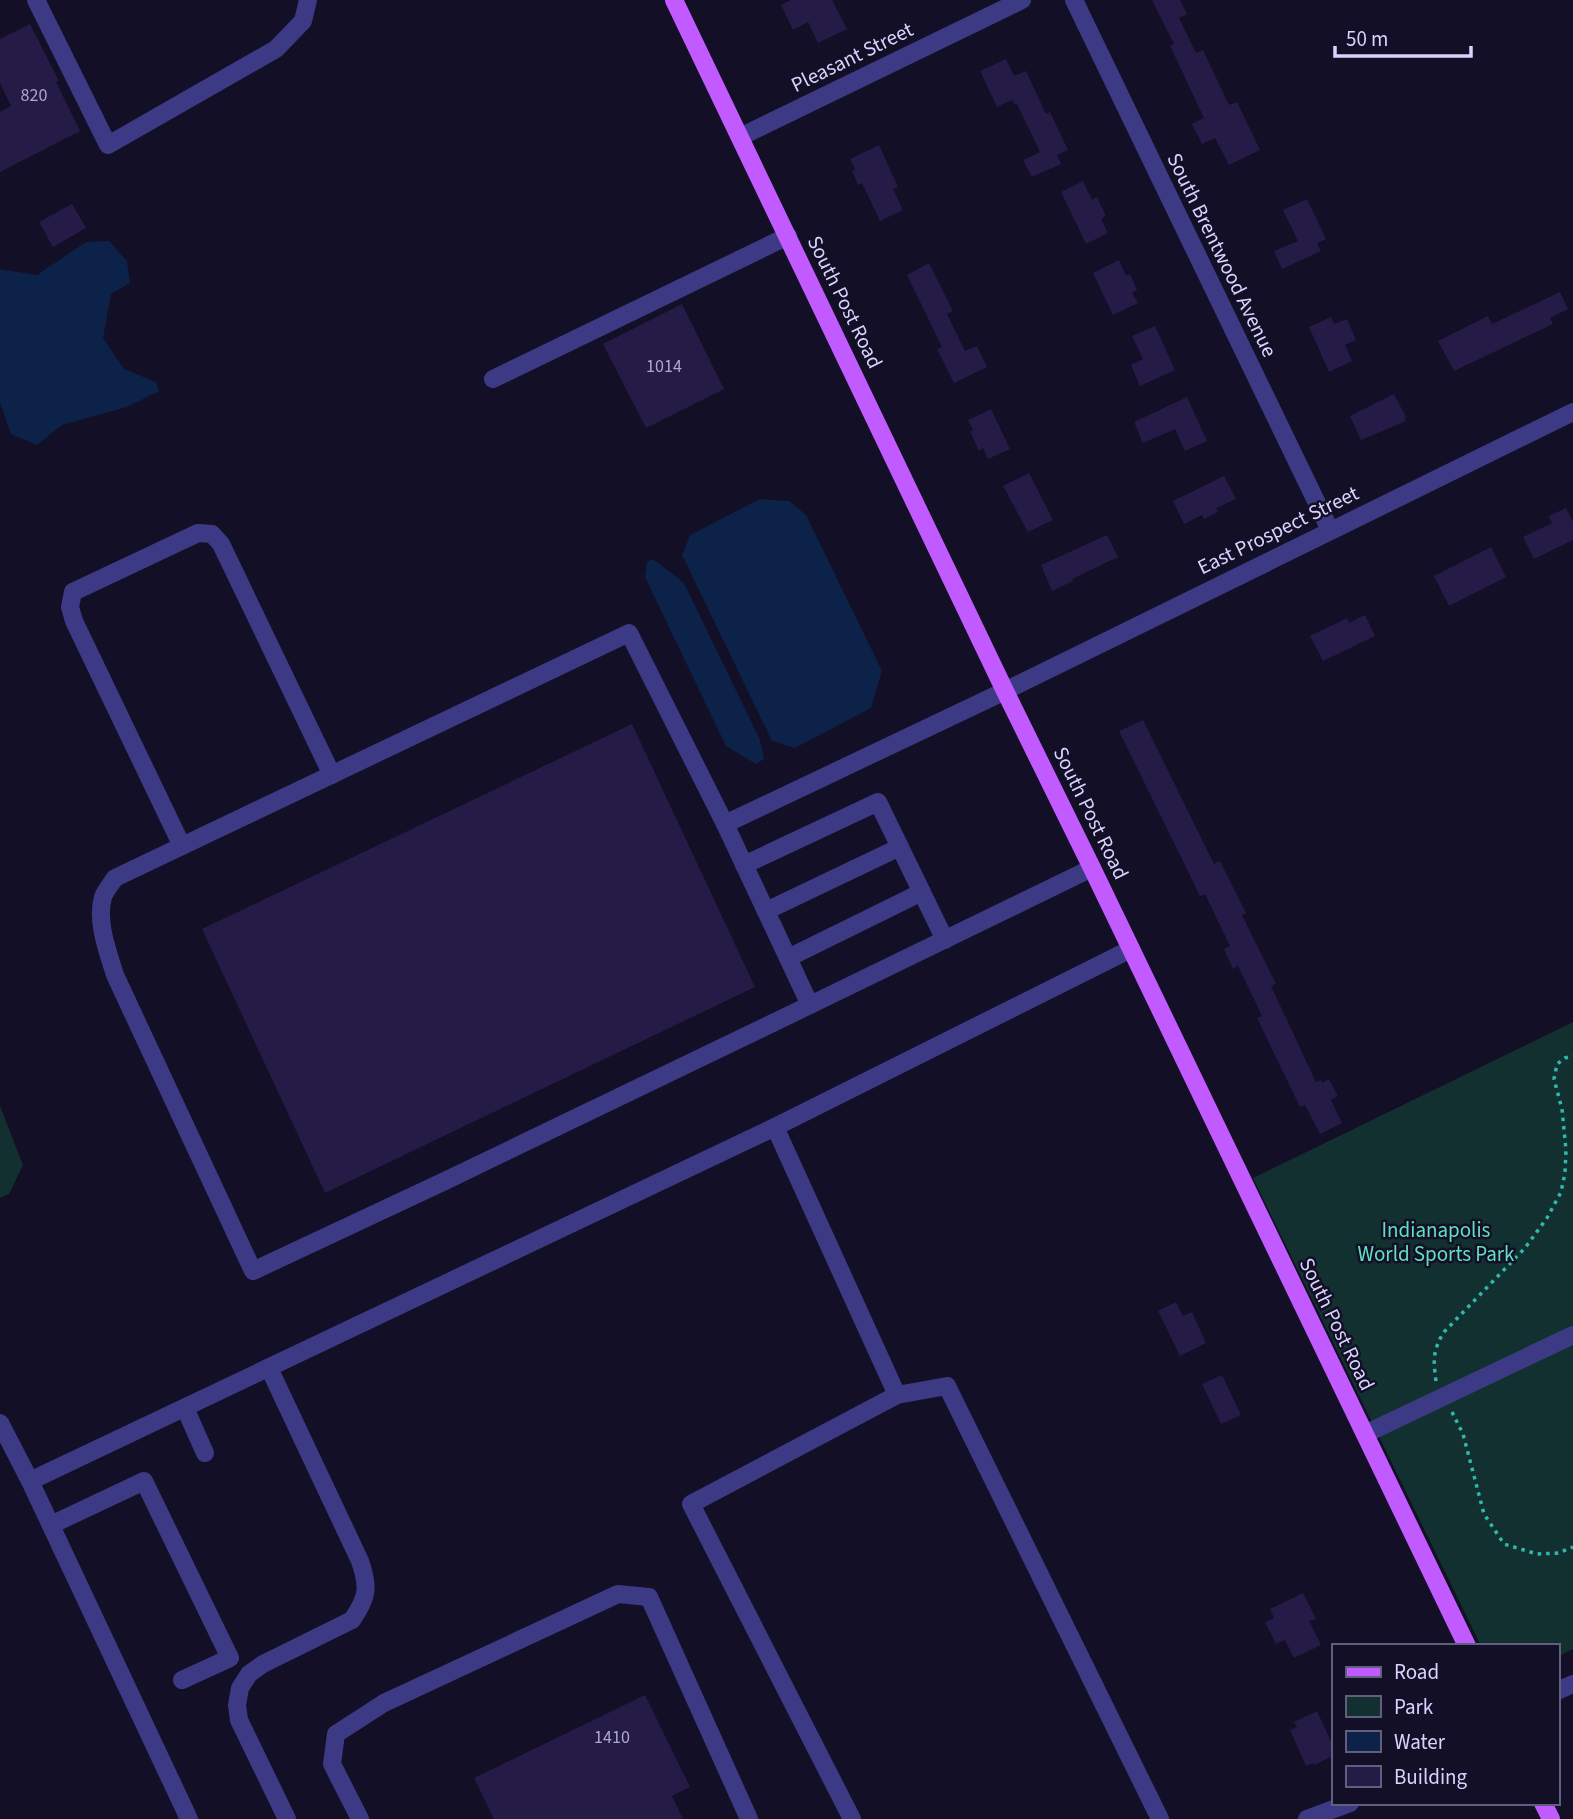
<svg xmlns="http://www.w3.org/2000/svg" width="1573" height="1819" viewBox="0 0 1573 1819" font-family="'Source Sans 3',sans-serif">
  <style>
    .green { fill: #12302f }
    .water { fill: #0c2248 }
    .building { fill: #241b47 }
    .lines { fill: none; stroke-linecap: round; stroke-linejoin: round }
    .path { stroke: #2fb8b0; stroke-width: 3.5; stroke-dasharray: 3.5 5; stroke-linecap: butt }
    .minor { stroke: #3d3a85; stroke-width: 18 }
    .major { stroke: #c25bff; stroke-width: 18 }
    .labels { text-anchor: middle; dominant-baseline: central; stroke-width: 5; stroke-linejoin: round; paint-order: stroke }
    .number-label { font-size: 18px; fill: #aca6d1 }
    .street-label { font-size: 21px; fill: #d9d4ff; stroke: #130f26 }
    .park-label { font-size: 21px; fill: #5fe0c0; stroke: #130f26 }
  </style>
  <rect width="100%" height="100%" fill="#130f26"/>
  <g class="green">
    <polygon points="1573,1022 1573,1649 1557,1657 1557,1646 1481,1646 1253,1178"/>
    <polygon points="0,1106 23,1165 9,1194 0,1198"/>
  </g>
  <g class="water">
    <polygon points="109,241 127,261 130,283 111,294 103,338 124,369 156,382 159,391 127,407 62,425 37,445 11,434 0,403 0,269 37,275 86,242"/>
    <polygon points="760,499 789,501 806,515 882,671 871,708 795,748 772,741 682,555 690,535"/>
    <polygon points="653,559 684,583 760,740 764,759 756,764 726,746 645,577 647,562"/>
  </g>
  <g class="building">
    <polygon points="791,0 832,0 847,29 818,43 808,22 793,30 781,5"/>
    <polygon points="1152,0 1180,0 1187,14 1179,18 1196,53 1203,50 1229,105 1237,102 1260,150 1229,165 1215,138 1202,144 1192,124 1204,118 1170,46 1174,44"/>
    <polygon points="30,24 59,81 56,82 80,131 0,172 0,112 11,106 0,83 0,39"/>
    <polygon points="1006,59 1014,76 1026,71 1046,114 1050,112 1068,150 1057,155 1061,164 1032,177 1023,160 1040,152 1017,104 1015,105 1012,100 997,107 980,71"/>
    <polygon points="879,145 898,187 893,189 903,210 880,221 862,183 858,185 852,171 855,169 850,159"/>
    <polygon points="1083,181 1092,200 1097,197 1106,216 1101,219 1108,233 1086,244 1061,192"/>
    <polygon points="1307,199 1326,239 1317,243 1321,251 1282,269 1274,251 1298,241 1283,210"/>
    <polygon points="72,204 86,228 53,247 39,222"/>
    <polygon points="1119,260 1126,276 1130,274 1137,290 1132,293 1138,303 1113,315 1093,273"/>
    <polygon points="929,263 953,311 947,314 965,351 977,346 987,367 954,383 937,349 942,347 907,275"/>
    <polygon points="1560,292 1568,309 1550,318 1553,324 1454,371 1438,341 1488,316 1492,324"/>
    <polygon points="682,304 724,389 646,428 603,344"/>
    <polygon points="1331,317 1334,324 1347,319 1356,340 1345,345 1352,361 1329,372 1309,327"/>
    <polygon points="1155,326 1175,370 1140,386 1131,365 1143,359 1132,336"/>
    <polygon points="1394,394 1406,417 1404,418 1406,421 1361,440 1350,416"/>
    <polygon points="1187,397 1207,441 1185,451 1175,429 1143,443 1134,422"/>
    <polygon points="991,409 1010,449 988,459 983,448 979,451 970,431 973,430 968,420"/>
    <polygon points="1029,473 1053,520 1028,532 1003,486"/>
    <polygon points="1224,476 1236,499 1216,508 1218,512 1204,519 1202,515 1184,524 1173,501"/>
    <polygon points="1566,508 1573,522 1573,540 1534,559 1523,537 1552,523 1549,516"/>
    <polygon points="1107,535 1118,557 1072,579 1073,581 1052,591 1041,565"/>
    <polygon points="1491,547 1506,577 1449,606 1434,576"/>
    <polygon points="1365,615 1375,636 1323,661 1310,636 1347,618 1349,623"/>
    <polygon points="1143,720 1214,864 1220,861 1246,913 1242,915 1276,984 1271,986 1316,1082 1321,1080 1322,1083 1329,1079 1338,1096 1331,1100 1342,1123 1320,1134 1305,1105 1300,1107 1257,1018 1262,1016 1238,966 1233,969 1224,949 1230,946 1205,894 1200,896 1119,731"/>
    <polygon points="632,724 755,987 325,1193 202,929"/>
    <polygon points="1176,1302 1183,1316 1192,1312 1206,1343 1180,1356 1158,1311"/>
    <polygon points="1222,1375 1241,1415 1221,1424 1202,1384"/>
    <polygon points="1303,1593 1316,1619 1309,1621 1321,1645 1294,1658 1285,1640 1276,1644 1265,1622 1274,1618 1270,1609"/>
    <polygon points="645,1695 690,1787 672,1796 683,1819 494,1819 474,1778"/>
    <polygon points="1317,1711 1333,1746 1333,1756 1314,1765 1313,1763 1306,1766 1290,1730 1297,1727 1294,1722"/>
  </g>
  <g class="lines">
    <g class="path">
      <path d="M 1436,1381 C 1433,1359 1433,1350 1444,1332 L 1525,1248 L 1547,1218 L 1561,1192 L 1565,1173 L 1566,1150 L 1562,1109 L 1554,1079 L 1557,1064 L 1565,1058 L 1573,1056"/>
      <polyline points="1452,1412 1463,1434 1484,1514 1504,1544 1537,1554 1558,1553 1573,1547"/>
    </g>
    <g class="minor">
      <polyline points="36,0 108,145 276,49 303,21 308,0"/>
      <polyline points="1074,0 1330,530"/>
      <polyline points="740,137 1022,0"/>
      <polyline points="493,379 788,236"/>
      <path d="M 725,824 L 629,633 L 115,878 C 111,884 105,891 103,897 C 96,922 108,952 115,975 L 253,1271 L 447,1180 L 810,1005"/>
      <polyline points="182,846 74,621 70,607 73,592 198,533 212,534 221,544 332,775"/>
      <polyline points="744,865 878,802 945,940"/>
      <polyline points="1092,868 810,1005 725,824 1005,691 1573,412"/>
      <polyline points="766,911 900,847"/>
      <polyline points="788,958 922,892"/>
      <polyline points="775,1127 897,1395 691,1504 852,1819"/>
      <path d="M 269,1368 L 360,1561 C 369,1587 368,1597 352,1620 L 263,1664 L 249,1674 L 240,1688 L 237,1705 L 239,1720 L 287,1819"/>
      <polyline points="897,1395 947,1386 1160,1819"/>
      <polyline points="185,1408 205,1453"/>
      <polyline points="0,1423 30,1481 775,1127 1131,949"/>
      <polyline points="1365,1434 1573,1335"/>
      <polyline points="30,1481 189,1819"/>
      <polyline points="51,1525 144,1481 230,1658 182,1680"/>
      <polyline points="1557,1691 1573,1684"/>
      <polyline points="360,1819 332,1764 336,1734 384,1703 618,1594 649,1597 749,1819"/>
      <polyline points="1307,1819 1350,1803"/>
    </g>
    <g class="major">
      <polyline points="674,0 1005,691 1092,868 1467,1646"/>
      <polyline points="1543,1803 1551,1819"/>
    </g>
  </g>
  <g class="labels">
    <g class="number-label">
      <text x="34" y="95">820</text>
      <text x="664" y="366">1014</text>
      <text x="612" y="1737">1410</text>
    </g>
    <g class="street-label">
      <text transform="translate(852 57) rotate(-26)">Pleasant Street</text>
      <text transform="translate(1222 255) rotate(64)">South Brentwood Avenue</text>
      <text transform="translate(845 302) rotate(64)">South Post Road</text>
      <text transform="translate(1278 530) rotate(-26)">East Prospect Street</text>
      <text transform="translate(1091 813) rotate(64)">South Post Road</text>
      <text transform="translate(1337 1324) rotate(64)">South Post Road</text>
    </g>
    <g class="park-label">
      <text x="1436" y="1230">Indianapolis<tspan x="1436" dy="24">World Sports Park</tspan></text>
    </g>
  </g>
  <rect x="1332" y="1644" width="228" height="161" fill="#130f26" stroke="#625e7d" stroke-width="2"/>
  <rect x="1346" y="1667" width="35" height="10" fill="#c25bff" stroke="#625e7d" stroke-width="2"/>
  <text x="1394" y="1679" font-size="21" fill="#d9d4ff">Road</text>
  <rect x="1346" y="1696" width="35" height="21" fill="#12302f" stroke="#625e7d" stroke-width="2"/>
  <text x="1394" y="1714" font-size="21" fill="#d9d4ff">Park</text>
  <rect x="1346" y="1731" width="35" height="21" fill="#0c2248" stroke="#625e7d" stroke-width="2"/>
  <text x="1394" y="1749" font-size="21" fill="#d9d4ff">Water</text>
  <rect x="1346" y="1766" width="35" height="21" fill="#241b47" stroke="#625e7d" stroke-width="2"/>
  <text x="1394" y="1784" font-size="21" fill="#d9d4ff">Building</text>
  <path d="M1335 46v10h136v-10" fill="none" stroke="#d9d4ff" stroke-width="3.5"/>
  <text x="1346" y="46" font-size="21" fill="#d9d4ff" stroke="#130f26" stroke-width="5" paint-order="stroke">50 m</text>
</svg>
